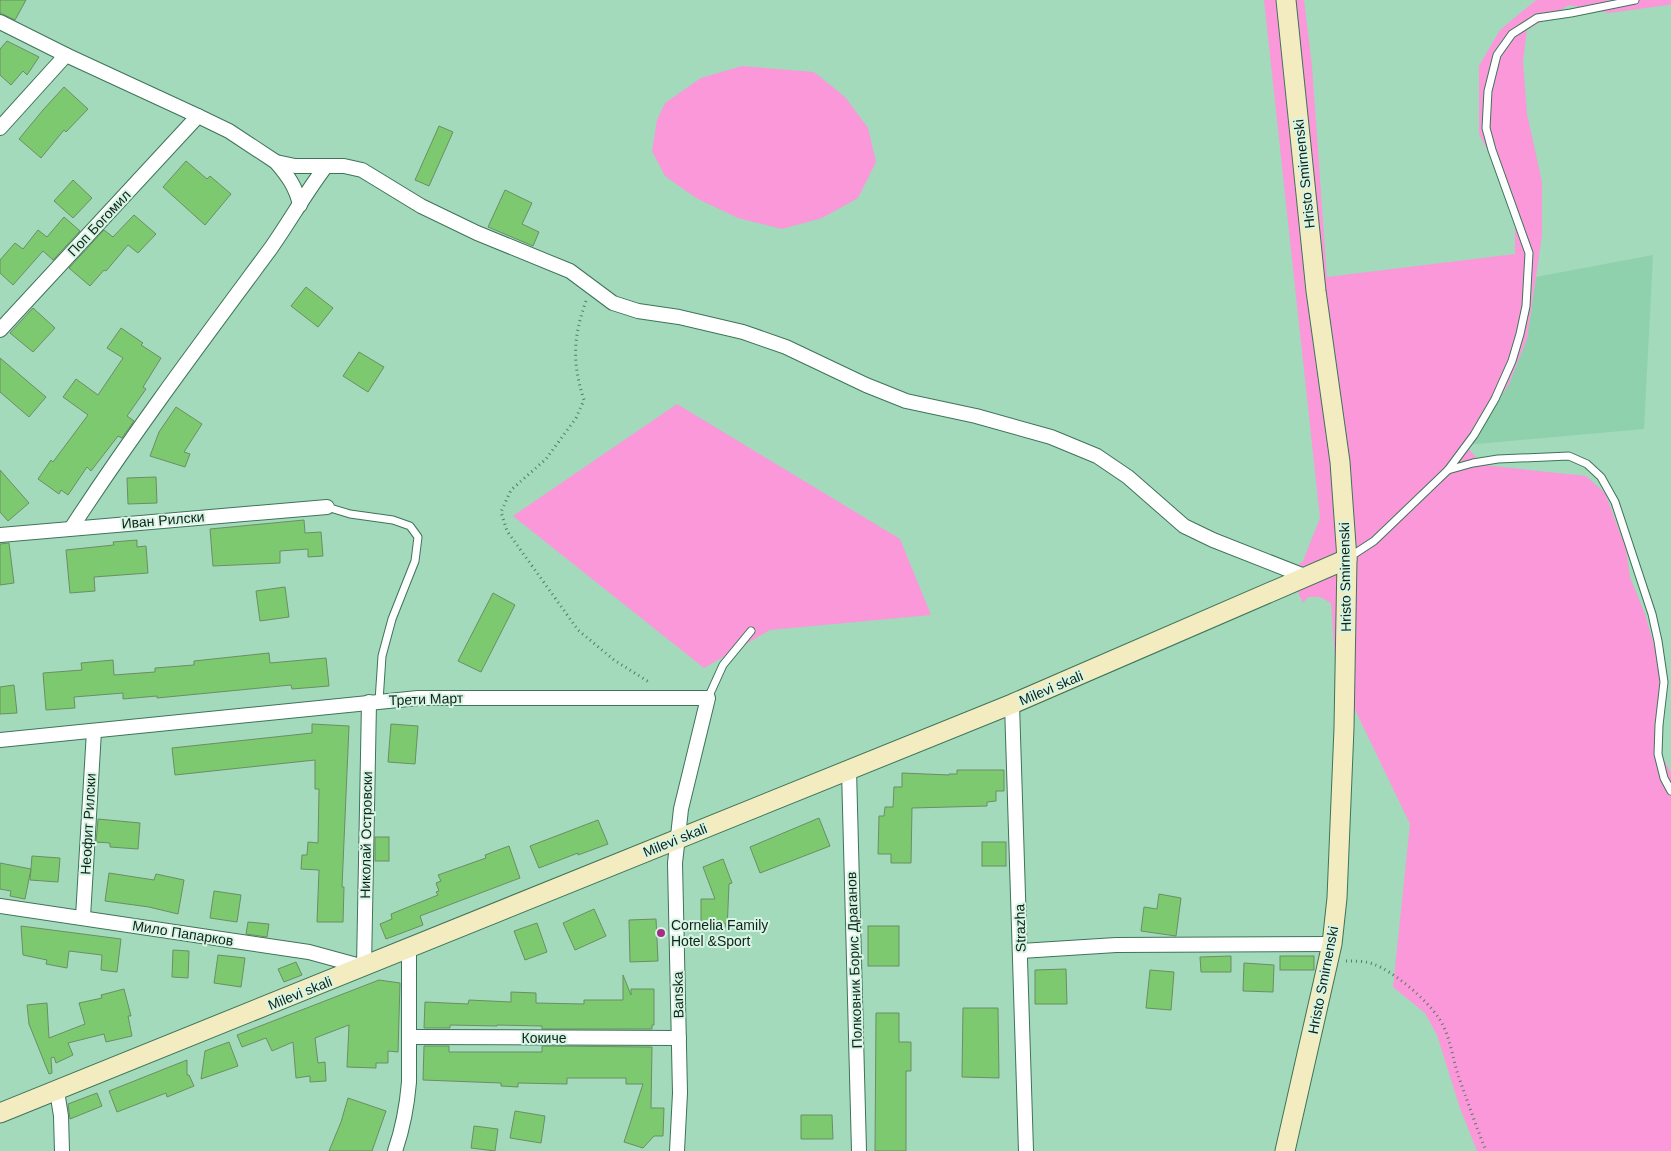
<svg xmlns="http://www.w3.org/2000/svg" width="1671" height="1151" viewBox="0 0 1671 1151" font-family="Helvetica,sans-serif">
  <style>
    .built { fill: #8fd0ad }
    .green { fill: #fb98da }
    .building { fill: #7dc96f; stroke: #6b8e65 }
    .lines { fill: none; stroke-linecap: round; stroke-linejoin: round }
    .lane-casing { stroke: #3e7459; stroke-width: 9 }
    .street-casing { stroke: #3e7459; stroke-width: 16 }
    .secondary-casing { stroke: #3e7459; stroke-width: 21 }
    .path { stroke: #547b66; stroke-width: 3; stroke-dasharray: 1 4; stroke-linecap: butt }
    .lane { stroke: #fff; stroke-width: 7 }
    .street { stroke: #fff; stroke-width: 14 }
    .secondary { stroke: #f3ecc0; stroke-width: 19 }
    .poi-dot { fill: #a42d85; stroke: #d8f4e4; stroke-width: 2 }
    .labels { text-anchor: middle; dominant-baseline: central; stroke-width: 4; stroke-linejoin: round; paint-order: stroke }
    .street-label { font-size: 14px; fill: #0d2419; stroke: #d8f4e4 }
    .poi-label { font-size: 14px; fill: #0d2419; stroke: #d8f4e4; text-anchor: start }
  </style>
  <rect width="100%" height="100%" fill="#a2dabb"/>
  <polygon class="built" points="1653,255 1644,429 1465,445 1508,386 1527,339 1536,277"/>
  <g class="green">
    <polygon points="1264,0 1304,0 1312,66 1327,277 1515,254 1515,224 1504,182 1479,134 1479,66 1500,30 1536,0 1671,0 1671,4 1668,5 1609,13 1569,5 1527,30 1523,61 1527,114 1542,182 1542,235 1527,339 1508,386 1465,445 1483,465 1586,476 1605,493 1626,549 1630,577 1645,614 1663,676 1657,746 1671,773 1671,1151 1477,1151 1460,1108 1437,1035 1425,1013 1393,987 1410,824 1347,693 1335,662 1331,603 1320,597 1308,597 1303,603 1289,572 1303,561 1320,518"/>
    <polygon points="742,66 814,72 845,97 868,128 876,162 858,198 822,218 782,229 738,218 696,198 665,176 652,151 657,120 665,103 701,78"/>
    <polygon points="677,404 900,539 931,615 770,630 704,668 513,516"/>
  </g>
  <g class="building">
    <polygon points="0,0 26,0 15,20 0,13"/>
    <polygon points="7,41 39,57 27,75 23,71 11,85 0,75 0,49"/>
    <polygon points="64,87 88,109 66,132 64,130 41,158 19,139 43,110"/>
    <polygon points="439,126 453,132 429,186 415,180"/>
    <polygon points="186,161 207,179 210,176 231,194 205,225 163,187"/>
    <polygon points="73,180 92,198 73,218 54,201"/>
    <polygon points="505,190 532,203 522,224 539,232 533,246 488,227"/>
    <polygon points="134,215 156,234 138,253 128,245 106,271 104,270 90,286 69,268 104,230 113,237"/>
    <polygon points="64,217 80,231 53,260 43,251 13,285 0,273 0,260 15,243 23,249 38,230 47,237"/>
    <polygon points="306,287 333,308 318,327 291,306"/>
    <polygon points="33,308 55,328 33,352 10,333"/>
    <polygon points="121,328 143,343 141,345 161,358 143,387 146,389 127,416 134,421 122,438 118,436 91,471 87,467 68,495 61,490 59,494 38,479 51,460 53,462 88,415 63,397 76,379 98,395 123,358 107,348"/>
    <polygon points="359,352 384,367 368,392 343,376"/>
    <polygon points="0,358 46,397 29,417 0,392"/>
    <polygon points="176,407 202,424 184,452 190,454 185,467 150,456 159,432"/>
    <polygon points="0,470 29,503 8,521 0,512"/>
    <polygon points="156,477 157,503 128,504 127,478"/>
    <polygon points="304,520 305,533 321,532 323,556 308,557 308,549 280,551 280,563 213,566 210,529"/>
    <polygon points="137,540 137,547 146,546 148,573 94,577 95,591 70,593 66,550 114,545 113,542"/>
    <polygon points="9,543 14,583 0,585 0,544"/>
    <polygon points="285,587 289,617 260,621 256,591"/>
    <polygon points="493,593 515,605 481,672 458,661"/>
    <polygon points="269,653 270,663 326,658 329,686 292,689 291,685 157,698 157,696 123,699 123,693 74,697 75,708 46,710 43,673 82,670 81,663 113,660 114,675 155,672 155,668 194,665 194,661"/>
    <polygon points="14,685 17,713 0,714 0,687"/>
    <polygon points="312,724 349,726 342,887 344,887 343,922 317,922 319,870 301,869 302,855 307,855 308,842 318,843 319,789 315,789 315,760 175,775 172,748 312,733"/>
    <polygon points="391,724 418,726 415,764 388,762"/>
    <polygon points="957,770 1004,770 1004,791 996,791 996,801 987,802 987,806 912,808 911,863 891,863 891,854 878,854 879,816 884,816 885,807 893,807 894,787 902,787 902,773 949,775 949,774 957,774"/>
    <polygon points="819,818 830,846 760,873 750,847"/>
    <polygon points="98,819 140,823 138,849 110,847 110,843 96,842"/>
    <polygon points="598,820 608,844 578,855 578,853 539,868 530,846"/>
    <rect x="375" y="837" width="14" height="24"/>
    <rect x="982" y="842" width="24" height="24"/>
    <polygon points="509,846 520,878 420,916 423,925 386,939 380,924 392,919 391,914 438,895 436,892 439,891 436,883 441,881 438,875 486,858 485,855"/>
    <polygon points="32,856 60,858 58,882 30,880"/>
    <polygon points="723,859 732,883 729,884 727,931 725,923 701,923 701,899 715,899 703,867"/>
    <polygon points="0,863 31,869 25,899 10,896 11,891 0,889"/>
    <polygon points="109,873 154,880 156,874 184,880 178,914 149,907 105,901"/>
    <polygon points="214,891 241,895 237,922 210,918"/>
    <polygon points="1159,894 1181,898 1176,936 1141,931 1144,907 1157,909"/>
    <polygon points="594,909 606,936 575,950 563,923"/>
    <polygon points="656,919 658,961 630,962 629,920"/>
    <polygon points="248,922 269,924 267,937 246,934"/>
    <polygon points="537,923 547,952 525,960 514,931"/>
    <polygon points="21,926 121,939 117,972 101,970 102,955 69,951 67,968 46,964 47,960 23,955"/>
    <rect x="868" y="926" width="31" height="40"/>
    <polygon points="173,950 189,951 188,978 172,977"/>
    <polygon points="218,955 245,958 241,987 214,983"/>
    <polygon points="1231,956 1231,972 1201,972 1200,957"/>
    <rect x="1280" y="956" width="34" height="14"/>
    <polygon points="296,962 302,975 284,982 278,969"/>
    <polygon points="1244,963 1274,965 1273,992 1243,991"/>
    <polygon points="1066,969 1067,1004 1035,1004 1035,970"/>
    <polygon points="1150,970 1174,972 1171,1010 1146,1008"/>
    <polygon points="623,975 631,995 631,989 654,989 654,1025 652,1025 652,1029 542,1029 542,1026 497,1025 497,1026 450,1025 450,1028 424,1028 425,1002 468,1004 469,1000 511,1002 511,992 536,993 536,1003 584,1004 584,1000 623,1000"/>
    <polygon points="379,980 400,983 398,1052 388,1051 388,1063 376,1063 376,1068 347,1067 349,1025 315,1038 318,1063 325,1062 326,1081 310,1082 310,1076 296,1078 293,1042 272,1051 266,1038 242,1047 237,1035"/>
    <polygon points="124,989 131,1016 128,1016 132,1036 106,1042 104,1034 68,1043 73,1055 56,1063 54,1057 51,1058 52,1073 49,1074 29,1024 27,1005 47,1003 49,1038 85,1024 79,1003 102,998 101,995"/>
    <polygon points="963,1008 998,1008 999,1078 962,1077"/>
    <polygon points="876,1013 899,1013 899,1042 911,1042 911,1071 906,1071 906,1151 875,1151"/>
    <polygon points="229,1042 238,1066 201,1079 205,1051"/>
    <polygon points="424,1046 449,1046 449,1052 542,1052 542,1046 652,1047 651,1108 664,1108 663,1136 654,1136 643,1148 624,1142 643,1084 626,1084 626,1078 567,1078 567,1084 518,1083 518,1087 501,1086 501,1083 423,1080"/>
    <polygon points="187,1060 187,1075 189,1075 194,1086 167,1097 166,1093 117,1112 109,1091"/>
    <polygon points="97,1093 102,1106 70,1119 68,1104"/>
    <polygon points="348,1098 386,1111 372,1151 329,1151 341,1122"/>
    <polygon points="515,1111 545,1116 541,1143 510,1138"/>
    <polygon points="801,1115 832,1115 833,1139 801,1139"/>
    <polygon points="474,1126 498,1129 495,1151 471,1148"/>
  </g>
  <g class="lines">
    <defs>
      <g id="lane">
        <polyline points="1448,470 1473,463 1498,459 1569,456 1587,464 1601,477 1615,502 1652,614 1658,641 1664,682 1659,725 1658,754 1664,778 1671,791"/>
        <polyline points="327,507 350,514 393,520 410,526 418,537 415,561 392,619 382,656 379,701"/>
        <polyline points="1348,558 1374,541 1448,470 1474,435 1495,399 1512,361 1520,334 1526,306 1529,253 1492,150 1486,128 1488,91 1497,55 1512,34 1537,18 1571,13 1635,0"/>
        <polyline points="708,698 723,665 751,631"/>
      </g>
      <g id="street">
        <polyline points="0,22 66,55 198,116 229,131 276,162 295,166 344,166 362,170 421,206 477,233 570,271 613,303 638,311 679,317 743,332 786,347 866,385 906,401 976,416 1051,437 1097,456 1128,477 1184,526 1213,540 1307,577"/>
        <polyline points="0,128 66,55"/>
        <path d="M 276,162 C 288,176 296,187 300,205"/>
        <polyline points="0,330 198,116"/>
        <path d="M 72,527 C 134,432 203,340 271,248 C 290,221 306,192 326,166"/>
        <polyline points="0,535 327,507"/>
        <polyline points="1012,704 1026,1151"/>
        <polyline points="0,740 418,698 708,698 681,809 675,863 680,1093 677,1151"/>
        <polyline points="849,770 859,1151"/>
        <polyline points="0,906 309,952 364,967 369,702"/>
        <polyline points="83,917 94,731"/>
        <polyline points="1021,951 1116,945 1332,944"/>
        <polyline points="410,1037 679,1038"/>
        <polyline points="57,1091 61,1116 62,1151"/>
        <path d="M 395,1151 C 403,1128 407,1106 409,1082 L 409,948"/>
      </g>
      <g id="secondary">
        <polyline points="0,1113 1012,704 1347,559"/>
        <polyline points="1285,1151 1332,944 1337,898 1344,728 1347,559 1340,462 1316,291 1286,0"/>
      </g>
    </defs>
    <use href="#lane" class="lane-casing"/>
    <use href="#street" class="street-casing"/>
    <use href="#secondary" class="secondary-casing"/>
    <g class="path">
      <path d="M 586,301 C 573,337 572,363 584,400 L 576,418 L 546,459 L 511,490 L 501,512 L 507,531 L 578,630 L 614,660 L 649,682"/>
      <path d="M 1346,961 C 1355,961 1365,961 1373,964 C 1392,970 1427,1000 1438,1017 C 1450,1034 1452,1056 1458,1075 C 1467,1100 1476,1126 1486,1151"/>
    </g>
    <use href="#lane" class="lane"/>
    <use href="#street" class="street"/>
    <use href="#secondary" class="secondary"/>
  </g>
  <circle class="poi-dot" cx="661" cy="933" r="5"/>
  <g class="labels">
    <g class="street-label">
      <text transform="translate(1304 174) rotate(-96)">Hristo Smirnenski</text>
      <text transform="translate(99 223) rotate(-47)">Поп Богомил</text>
      <text transform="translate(163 520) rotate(-5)">Иван Рилски</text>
      <text transform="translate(1345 577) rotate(-91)">Hristo Smirnenski</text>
      <text transform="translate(1051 688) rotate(-23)">Milevi skali</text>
      <text transform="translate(426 699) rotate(-2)">Трети Март</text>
      <text transform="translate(88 824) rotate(-87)">Неофит Рилски</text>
      <text transform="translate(366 835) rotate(-89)">Николай Островски</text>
      <text transform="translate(675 840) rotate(-22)">Milevi skali</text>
      <text transform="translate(1020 928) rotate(-92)">Strazha</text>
      <text transform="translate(183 933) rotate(9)">Мило Папарков</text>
      <text transform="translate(854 960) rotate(-92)">Полковник Борис Драганов</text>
      <text transform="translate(1323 980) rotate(-79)">Hristo Smirnenski</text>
      <text transform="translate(300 993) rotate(-22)">Milevi skali</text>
      <text transform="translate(678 995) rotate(-91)">Banska</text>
      <text x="544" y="1038">Кокиче</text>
    </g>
    <g class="poi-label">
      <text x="671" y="925">Cornelia Family<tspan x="671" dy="16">Hotel &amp;Sport</tspan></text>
    </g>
  </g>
</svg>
